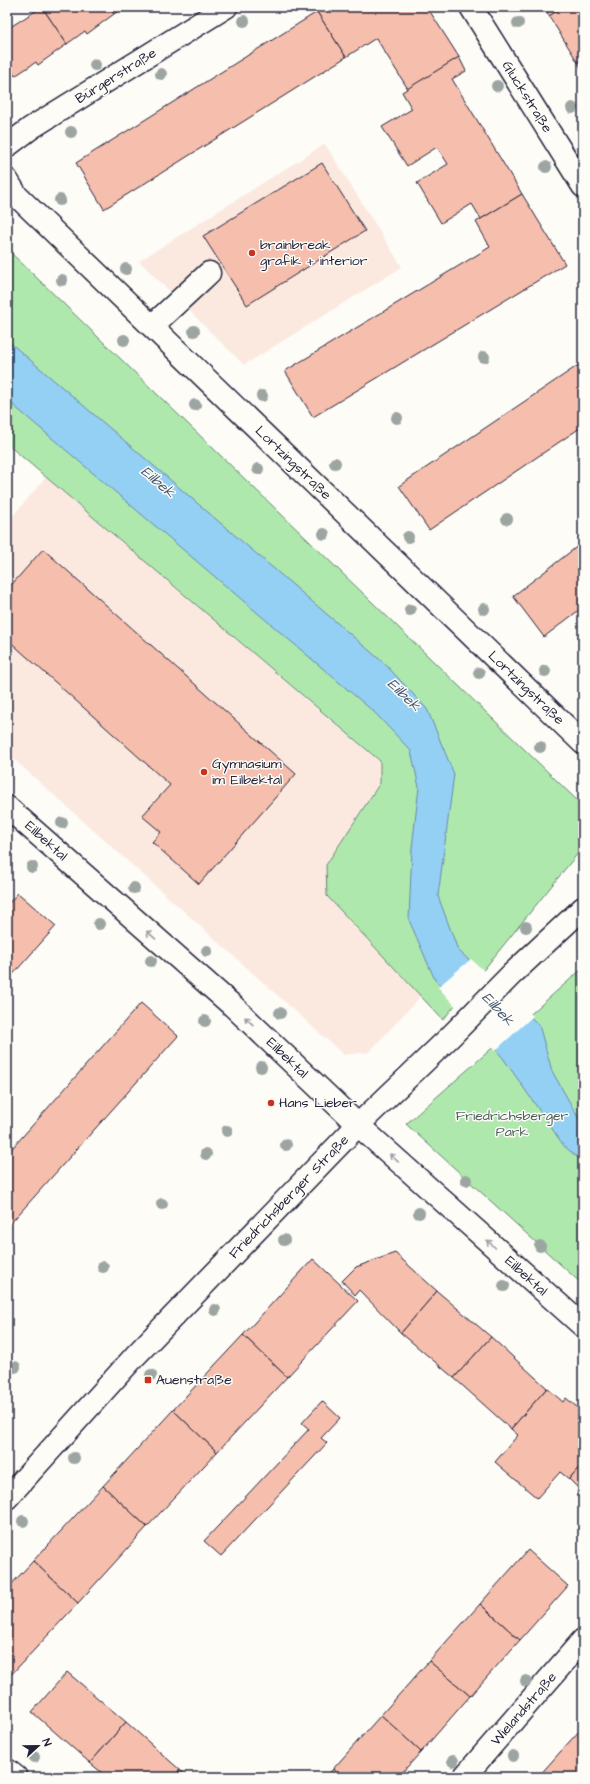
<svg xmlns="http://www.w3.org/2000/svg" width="590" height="1784" viewBox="0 0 590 1784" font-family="'Architects Daughter',sans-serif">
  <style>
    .built { fill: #fbe9e0 }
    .green { fill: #afe8ad; stroke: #688574 }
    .water { fill: #94d0f4; stroke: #668aaa }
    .pier { fill: #fdfcf7 }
    .building { fill: #f6beac; stroke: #22223b }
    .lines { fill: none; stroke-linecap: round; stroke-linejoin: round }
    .minor-casing { stroke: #22223b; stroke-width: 25 }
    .minor { stroke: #fdfcf7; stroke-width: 22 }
    .tree { fill: #9ca5a2 }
    .oneway { stroke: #9a9aa2 }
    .poi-dot { fill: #c8321e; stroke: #fdfcf7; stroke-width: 1.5 }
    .labels { text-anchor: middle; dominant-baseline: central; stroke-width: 3; stroke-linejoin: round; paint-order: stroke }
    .street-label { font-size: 14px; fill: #22223b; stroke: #fdfcf7 }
    .poi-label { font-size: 14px; fill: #22223b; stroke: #fdfcf7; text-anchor: start }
    .park-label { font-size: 14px; fill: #4c5d5d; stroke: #fdfcf7 }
    .water-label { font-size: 15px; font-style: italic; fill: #445672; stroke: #fdfcf7 }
  </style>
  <rect width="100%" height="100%" fill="#fdfcf7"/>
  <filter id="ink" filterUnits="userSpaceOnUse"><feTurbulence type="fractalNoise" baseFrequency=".025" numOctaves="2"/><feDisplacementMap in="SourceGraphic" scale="8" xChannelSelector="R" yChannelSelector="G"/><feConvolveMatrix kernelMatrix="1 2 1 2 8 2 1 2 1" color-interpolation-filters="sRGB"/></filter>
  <g filter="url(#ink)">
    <g class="built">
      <polygon points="325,144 402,267 244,365 139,261"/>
      <polygon points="46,477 380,762 380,782 326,865 327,896 421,996 369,1052 344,1055 7,753 7,523"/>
    </g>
    <g class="green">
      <polygon points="7,249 583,806 583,847 443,1020 327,896 326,865 380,783 380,761 7,444"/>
      <polygon points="583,968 583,1285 406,1124"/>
    </g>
    <polygon class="water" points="7,340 385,664 427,709 454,774 438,896 458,950 539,1025 552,1071 583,1126 583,1162 564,1146 503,1058 435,980 409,920 412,848 419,787 411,751 374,712 7,400"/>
    <polygon class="pier" points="471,959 533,1016 495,1051 438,987"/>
    <g class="building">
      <polygon points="42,7 67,44 38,65 36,62 15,76 7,64 7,29"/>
      <polygon points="42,7 109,7 114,14 87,34 85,31 67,44"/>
      <polygon points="109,7 124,7 114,14"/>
      <polygon points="324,7 427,7 459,57 408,89 376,38 346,57 317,12"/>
      <polygon points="544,7 564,7 549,16"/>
      <polygon points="564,7 583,7 583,68 582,69 549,16"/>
      <polygon points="317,12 346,57 104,209 76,163"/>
      <polygon points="459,57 466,71 452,79 522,194 481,219 472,204 441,223 417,183 448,164 437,147 407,166 382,127 412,109 402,92"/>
      <polygon points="322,163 365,231 247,305 203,236"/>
      <polygon points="522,194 565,264 313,417 285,371 490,247 476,222"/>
      <polygon points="583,362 583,426 429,530 399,486"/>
      <polygon points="583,542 583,607 544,637 513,596"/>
      <polygon points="43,549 296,774 199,884 152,842 161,832 142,816 170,785 7,639 7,590"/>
      <polygon points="18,893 56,926 7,981 7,905"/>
      <polygon points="141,1003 178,1036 9,1225 7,1223 7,1154"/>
      <polygon points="395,1253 437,1291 401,1333 359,1290 355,1295 342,1281 356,1267"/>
      <polygon points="313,1259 358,1301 287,1377 243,1335"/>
      <polygon points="437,1291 491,1337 454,1378 401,1333"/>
      <polygon points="243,1335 287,1377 217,1452 173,1410"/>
      <polygon points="491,1337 547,1388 511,1429 454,1378"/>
      <polygon points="547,1388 563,1402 566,1398 583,1412 583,1463 569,1479 560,1472 537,1498 495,1462 518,1435 511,1429"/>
      <polygon points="322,1401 340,1418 321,1438 327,1443 221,1556 204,1541 309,1429 302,1423"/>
      <polygon points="173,1410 217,1452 147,1527 103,1486"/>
      <polygon points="583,1463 583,1498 577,1493 580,1490 569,1479"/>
      <polygon points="103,1486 147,1527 78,1603 33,1561"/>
      <polygon points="528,1550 568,1586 520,1640 480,1604"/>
      <polygon points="33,1561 78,1603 8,1678 7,1589"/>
      <polygon points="480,1604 520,1640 470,1696 429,1661"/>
      <polygon points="429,1661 470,1696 421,1752 381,1715"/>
      <polygon points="67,1672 126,1722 90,1763 32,1712"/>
      <polygon points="381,1715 421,1752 398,1777 341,1777 333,1769"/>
      <polygon points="126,1722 180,1770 174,1777 107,1777 90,1763"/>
      <polygon points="583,1727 583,1777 538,1777 570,1741"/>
      <polygon points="333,1769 341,1777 326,1777"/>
      <polygon points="180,1770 188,1777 174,1777"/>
    </g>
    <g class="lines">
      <defs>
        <g id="minor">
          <polyline points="471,7 583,186"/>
          <polyline points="7,146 31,128 226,7"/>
          <polyline points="7,180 17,196 583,743"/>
          <polyline points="152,326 209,273"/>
          <polyline points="7,807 233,1006 358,1125 583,1326"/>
          <polyline points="7,1498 135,1356 358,1125 451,1036 512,974 583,908"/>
          <polyline points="7,1770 16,1777"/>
          <polyline points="464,1777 583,1640"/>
        </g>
      </defs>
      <use href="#minor" class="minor-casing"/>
      <use href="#minor" class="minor"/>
    </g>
    <g class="tree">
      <circle cx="244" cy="21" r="6"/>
      <circle cx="518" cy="23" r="6"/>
      <circle cx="95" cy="65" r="6"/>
      <circle cx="161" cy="74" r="6"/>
      <circle cx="497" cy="86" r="6"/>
      <circle cx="572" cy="108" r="6"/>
      <circle cx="71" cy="132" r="6"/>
      <circle cx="546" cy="167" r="6"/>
      <circle cx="60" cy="200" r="6"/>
      <circle cx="126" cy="269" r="6"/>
      <circle cx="62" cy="280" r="6"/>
      <circle cx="194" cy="331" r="6"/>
      <circle cx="124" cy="340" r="6"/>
      <circle cx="484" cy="357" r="6"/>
      <circle cx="262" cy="396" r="6"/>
      <circle cx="195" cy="405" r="6"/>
      <circle cx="397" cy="418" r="6"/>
      <circle cx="335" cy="463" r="6"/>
      <circle cx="258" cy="469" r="6"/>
      <circle cx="507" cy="519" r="6"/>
      <circle cx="324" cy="534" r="6"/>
      <circle cx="408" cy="537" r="6"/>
      <circle cx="484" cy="609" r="6"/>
      <circle cx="410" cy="610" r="6"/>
      <circle cx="545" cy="671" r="6"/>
      <circle cx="479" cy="673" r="6"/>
      <circle cx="540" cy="747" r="6"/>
      <circle cx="62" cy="823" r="6"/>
      <circle cx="32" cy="867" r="6"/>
      <circle cx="134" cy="888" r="6"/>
      <circle cx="99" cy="924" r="6"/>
      <circle cx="526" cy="927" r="6"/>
      <circle cx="207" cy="951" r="6"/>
      <circle cx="151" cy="961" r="6"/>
      <circle cx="280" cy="1013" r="6"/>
      <circle cx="205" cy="1021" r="6"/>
      <circle cx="261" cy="1067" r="6"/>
      <circle cx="227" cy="1131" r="6"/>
      <circle cx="286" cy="1145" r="6"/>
      <circle cx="206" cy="1154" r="6"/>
      <circle cx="466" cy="1180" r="6"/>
      <circle cx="162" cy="1204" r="6"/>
      <circle cx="419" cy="1213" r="6"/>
      <circle cx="284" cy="1240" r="6"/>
      <circle cx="540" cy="1246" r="6"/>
      <circle cx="103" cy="1267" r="6"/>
      <circle cx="504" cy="1286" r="6"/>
      <circle cx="215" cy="1310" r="6"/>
      <circle cx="15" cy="1367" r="6"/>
      <circle cx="151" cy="1375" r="6"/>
      <circle cx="74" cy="1458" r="6"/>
      <circle cx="23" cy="1521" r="6"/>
      <circle cx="526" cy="1681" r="6"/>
      <circle cx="513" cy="1756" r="6"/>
      <circle cx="34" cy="1757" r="6"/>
      <circle cx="453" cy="1761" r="6"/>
    </g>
    <defs><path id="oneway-shaft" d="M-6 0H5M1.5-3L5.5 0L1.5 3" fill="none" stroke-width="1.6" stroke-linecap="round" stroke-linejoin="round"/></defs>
    <g class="oneway">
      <use href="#oneway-shaft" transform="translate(151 935) rotate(-139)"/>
      <use href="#oneway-shaft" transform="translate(249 1021) rotate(-136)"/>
      <use href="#oneway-shaft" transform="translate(394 1158) rotate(-138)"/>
      <use href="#oneway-shaft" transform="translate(491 1244) rotate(-138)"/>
    </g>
  </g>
  <g class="poi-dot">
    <circle cx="252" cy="253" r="4"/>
    <circle cx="204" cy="772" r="4"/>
    <circle cx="271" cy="1103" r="4"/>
    <rect x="144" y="1376" width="8" height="8" rx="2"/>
  </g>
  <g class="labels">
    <g class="street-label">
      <text transform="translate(116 76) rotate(-32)">Bürgerstraße</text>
      <text transform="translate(527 97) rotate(58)">Gluckstraße</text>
      <text transform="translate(293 463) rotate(44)">Lortzingstraße</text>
      <text transform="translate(526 688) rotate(44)">Lortzingstraße</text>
      <text transform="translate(46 841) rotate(42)">Eilbektal</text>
      <text transform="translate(287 1058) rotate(44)">Eilbektal</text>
      <text transform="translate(289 1197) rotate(-46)">Friedrichsberger Straße</text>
      <text transform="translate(526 1276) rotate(42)">Eilbektal</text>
      <text transform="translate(524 1709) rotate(-49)">Wielandstraße</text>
    </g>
    <g class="poi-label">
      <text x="260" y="245">brainbreak<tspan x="260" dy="16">grafik + interior</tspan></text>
      <text x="212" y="764">Gymnasium<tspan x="212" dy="16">im Eilbektal</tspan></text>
      <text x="279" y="1103">Hans Lieber</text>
      <text x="156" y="1380">Auenstraße</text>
    </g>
    <g class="park-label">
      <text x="512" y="1116">Friedrichsberger<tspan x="512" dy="16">Park</tspan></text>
    </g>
    <g class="water-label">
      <text transform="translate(158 482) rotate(41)">Eilbek</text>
      <text transform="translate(404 695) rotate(44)">Eilbek</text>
      <text transform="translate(498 1009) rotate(47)">Eilbek</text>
    </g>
  </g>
  <rect width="590" height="1784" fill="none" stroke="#fdfcf7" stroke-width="24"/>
  <rect x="12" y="12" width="566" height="1760" fill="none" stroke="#22223b" stroke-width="1.5" filter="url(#ink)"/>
  <g transform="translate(38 1746) rotate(68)" stroke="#fdfcf7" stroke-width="3" paint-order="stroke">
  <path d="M0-3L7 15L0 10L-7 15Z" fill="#22223b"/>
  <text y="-6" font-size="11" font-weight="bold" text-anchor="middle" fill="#22223b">N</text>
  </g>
</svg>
